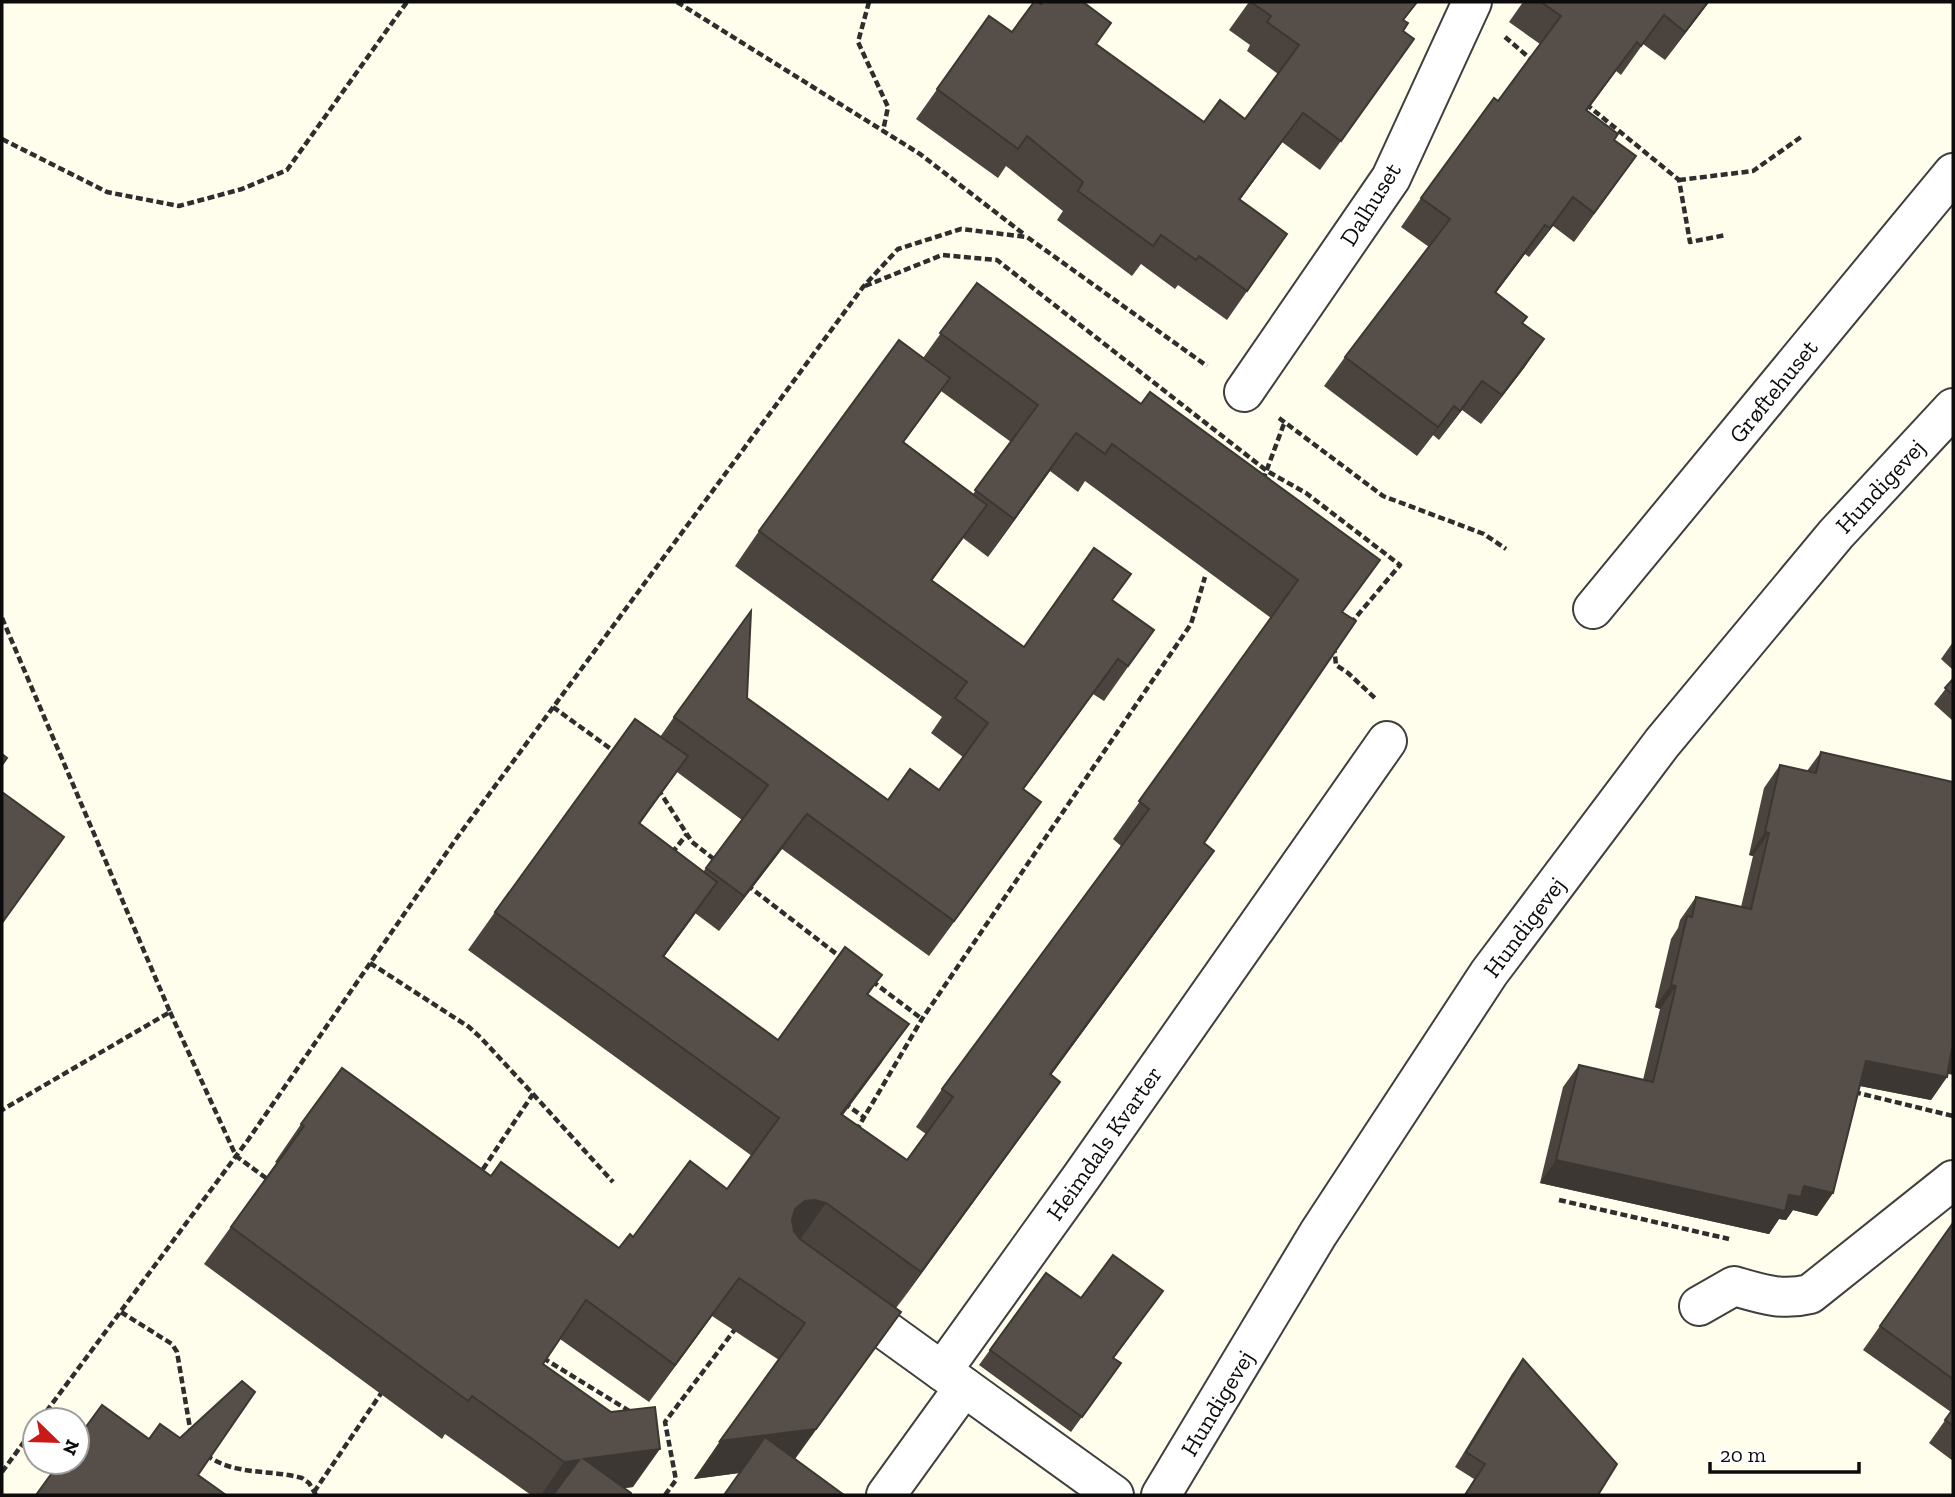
<svg xmlns="http://www.w3.org/2000/svg" width="1955" height="1497" viewBox="0 0 1955 1497" font-family="'Zilla Slab',serif">
  <style>
    .lines { fill: none; stroke-linecap: round; stroke-linejoin: round }
    .minor-casing { stroke: #3f3f3f; stroke-width: 42 }
    .path { stroke: #2e2e2e; stroke-width: 4.5; stroke-dasharray: 7 3.5; stroke-linecap: butt }
    .minor { stroke: #fff; stroke-width: 38 }
    .wall { fill: #4a433e; fill-rule: evenodd }
    .shaded-wall { fill: #3c3732 }
    .building { fill: #564e48; stroke: #3c3732; stroke-width: 2 }
    .labels { text-anchor: middle; dominant-baseline: central; stroke-width: 7; stroke-linejoin: round; paint-order: stroke }
    .street-label { font-size: 24px; fill: #0c0c0c; stroke: #fff }
  </style>
  <rect width="100%" height="100%" fill="#fffdec"/>
  <g class="lines">
    <defs>
      <g id="minor">
        <polyline points="1244,392 1391,178 1472,2"/>
        <polyline points="1593,609 1953,173"/>
        <polyline points="845,1301 942,1371"/>
        <path d="M 1699,1306 L 1734,1286 C 1762,1294 1781,1301 1810,1294 L 1953,1180"/>
        <polyline points="886,1495 964,1387"/>
        <polyline points="1114,1495 942,1371 1082,1176 1387,741"/>
        <polyline points="1161,1495 1318,1234 1489,973 1662,743 1836,534 1953,408"/>
      </g>
    </defs>
    <use href="#minor" class="minor-casing"/>
    <g class="path">
      <polyline points="677,2 920,154 1025,235"/>
      <polyline points="869,2 858,42 888,107 883,131"/>
      <polyline points="1505,37 1533,61"/>
      <polyline points="1586,104 1679,180 1690,242 1726,235"/>
      <polyline points="2,139 107,192 179,206 242,189 287,170 407,2"/>
      <polyline points="1679,180 1753,171 1801,137"/>
      <polyline points="865,286 942,255 997,260 1267,471 1306,493 1400,565 1351,623"/>
      <polyline points="1279,418 1383,496 1484,534 1506,549"/>
      <polyline points="1263,480 1285,421"/>
      <polyline points="2,618 170,1012 2,1110"/>
      <polyline points="1334,646 1336,665 1348,673 1376,699"/>
      <polyline points="553,707 615,752"/>
      <polyline points="658,789 692,842 715,860"/>
      <polyline points="672,853 687,834"/>
      <polyline points="747,885 843,959"/>
      <polyline points="370,963 469,1027 481,1038 533,1094 479,1175"/>
      <polyline points="872,981 922,1019"/>
      <polyline points="170,1012 236,1156 270,1181"/>
      <polyline points="1854,1092 1953,1116"/>
      <polyline points="533,1094 613,1182"/>
      <polyline points="844,1103 865,1118"/>
      <polyline points="856,1131 922,1019 1191,624 1205,577"/>
      <polyline points="1559,1200 1729,1239"/>
      <polyline points="121,1312 172,1344 177,1352 191,1434"/>
      <polyline points="543,1358 631,1412"/>
      <polyline points="40,1420 248,1140 456,839 863,287 898,249 961,229 1027,237 1207,366"/>
      <path d="M 206,1455 C 235,1476 269,1469 302,1478 L 309,1483 L 316,1495"/>
      <polyline points="2,1472 35,1427"/>
      <polyline points="314,1492 384,1389"/>
      <polyline points="665,1495 676,1480 665,1422 736,1328"/>
    </g>
    <use href="#minor" class="minor"/>
  </g>
  <g class="wall">
    <polygon points="1249,2 1417,2 1404,20 1408,23 1403,31 1394,68 1320,170 1282,142 1240,200 1287,234 1227,320 1178,285 1175,289 1141,264 1132,276 1057,220 1063,211 1006,166 998,178 916,119 989,16 1012,32 1096,44 1204,122 1245,119 1278,74 1247,51 1250,45 1229,30"/>
    <polygon points="1523,2 1709,2 1665,60 1643,44 1621,75 1616,71 1587,111 1614,140 1636,156 1574,242 1553,226 1529,257 1525,254 1496,293 1522,323 1544,339 1524,368 1481,424 1462,410 1439,440 1433,435 1417,456 1324,386 1345,357 1429,247 1401,227 1421,198 1498,101 1540,44 1509,22"/>
    <path d="M 977,283 L 1343,613 L 1204,843 L 1188,888 L 1051,1075 L 1060,1082 L 896,1308 L 901,1312 L 875,1349 L 740,1473 L 694,1479 L 779,1360 L 712,1316 L 649,1402 L 560,1339 L 543,1364 L 633,1487 L 624,1488 L 630,1495 L 531,1495 L 445,1434 L 442,1439 L 204,1264 L 277,1163 L 275,1162 L 301,1124 L 491,1176 L 619,1248 L 633,1237 L 727,1189 L 752,1156 L 468,950 L 495,912 L 660,737 L 674,717 L 747,698 L 888,800 L 939,790 L 963,757 L 931,733 L 942,717 L 735,566 L 759,531 L 923,358 ZM 941,391 L 1011,442 L 973,494 L 904,442 ZM 1050,471 L 1078,492 L 1085,481 L 1271,618 L 1113,839 L 1121,846 L 942,1089 L 916,1127 L 926,1134 L 907,1160 L 843,1115 L 882,1062 L 868,995 L 882,975 L 778,1040 L 664,957 L 695,913 L 719,931 L 782,849 L 929,956 L 1016,837 L 1023,790 L 1093,694 L 1104,701 L 1154,630 L 1113,601 L 1024,647 L 932,580 L 963,538 L 988,557 ZM 677,772 L 742,820 L 703,872 L 640,824 Z"/>
    <polygon points="1953,642 1953,670 1941,659"/>
    <polygon points="1953,679 1953,721 1934,704"/>
    <polygon points="1821,752 1948,1073 1947,1077 1931,1100 1860,1086 1833,1193 1817,1216 1793,1210 1786,1220 1779,1219 1769,1234 1540,1183 1563,1087 1579,1065 1643,1080 1660,1009 1655,1007 1671,939 1678,928 1680,920 1696,897 1741,907 1753,856 1749,855 1764,788 1780,765 1807,771"/>
    <polygon points="1953,1223 1953,1461 1929,1443 1951,1412 1863,1350"/>
    <polygon points="1046,1273 1081,1298 1163,1291 1114,1358 1121,1363 1071,1432 979,1365"/>
    <polygon points="1523,1359 1598,1495 1464,1495 1474,1479 1455,1467 1512,1374"/>
  </g>
  <g class="shaded-wall">
    <polygon points="1708,2 1709,2 1665,60 1685,32"/>
    <polygon points="1637,42 1616,71 1565,139 1586,110"/>
    <polygon points="1303,113 1282,142 1219,228 1239,199"/>
    <polygon points="1636,156 1615,185 1574,242 1594,213"/>
    <polygon points="1573,197 1553,226 1529,257 1550,228"/>
    <polygon points="1545,225 1525,254 1474,321 1495,292"/>
    <polygon points="1544,339 1524,368 1481,424 1502,395"/>
    <polygon points="1482,381 1462,410 1439,440 1460,411"/>
    <polygon points="1454,406 1433,435 1417,456 1438,427"/>
    <polygon points="1076,433 1050,471 988,557 1014,519"/>
    <polygon points="987,505 962,540 907,615 931,580"/>
    <polygon points="1118,659 1093,694 998,824 1023,789"/>
    <polygon points="1041,802 1016,837 929,956 954,921"/>
    <polygon points="807,814 782,849 719,931 744,896"/>
    <polygon points="1765,832 1769,833 1753,856 1749,855"/>
    <polygon points="1214,851 1188,888 1024,1112 1050,1074"/>
    <polygon points="717,882 691,920 636,994 663,956"/>
    <polygon points="1671,985 1676,986 1660,1009 1655,1007"/>
    <polygon points="909,1024 882,1062 815,1152 841,1114"/>
    <polygon points="1952,1048 1953,1048 1953,1075 1936,1071"/>
    <polygon points="1866,1061 1947,1077 1931,1100 1850,1084"/>
    <polygon points="1060,1082 1034,1119 895,1310 921,1272"/>
    <polygon points="1556,1160 1789,1195 1804,1186 1833,1193 1817,1216 1793,1210 1786,1220 1779,1219 1769,1234 1540,1183"/>
    <polygon points="815,1200 826,1203 799,1241 779,1239 795,1209 805,1201"/>
    <polygon points="739,1278 712,1316 649,1402 675,1365"/>
    <polygon points="901,1312 790,1466 694,1479 720,1441"/>
    <polygon points="660,1449 633,1487 572,1495 584,1459"/>
    <polygon points="579,1460 554,1495 541,1495 564,1462"/>
  </g>
  <g class="building">
    <polygon points="1034,2 1038,2 1041,4 1042,2 1083,2 1111,23 1096,44 1204,122 1220,100 1245,119 1299,45 1267,22 1271,16 1251,2 1417,2 1403,20 1408,23 1403,31 1414,39 1341,141 1303,113 1239,199 1287,234 1247,291 1199,256 1196,260 1161,235 1153,246 1078,191 1083,182 1027,136 1018,149 937,89 989,16 1012,32"/>
    <polygon points="1541,2 1708,2 1685,32 1664,15 1641,46 1637,42 1586,110 1618,134 1614,140 1636,156 1594,213 1573,197 1550,228 1545,225 1495,292 1527,317 1522,323 1544,339 1502,395 1482,381 1460,411 1454,406 1438,427 1345,357 1450,219 1421,198 1494,98 1498,101 1561,16"/>
    <polygon points="977,283 1141,404 1150,392 1380,560 1342,612 1356,621 1204,843 1214,851 1050,1074 1060,1082 921,1272 826,1203 815,1200 805,1201 795,1209 792,1220 794,1231 800,1239 901,1312 816,1429 720,1441 805,1323 739,1278 675,1365 586,1300 543,1364 611,1412 655,1407 660,1449 584,1459 631,1493 630,1495 553,1495 579,1460 564,1462 472,1396 468,1401 231,1227 304,1126 301,1124 342,1068 491,1176 501,1162 619,1248 630,1234 633,1237 690,1161 727,1189 779,1118 495,912 635,719 688,756 639,823 717,882 663,956 778,1040 845,947 882,975 867,994 909,1024 841,1114 907,1160 953,1097 942,1089 1149,809 1139,801 1298,580 1112,444 1105,454 1076,433 1014,519 975,490 1038,405 940,333"/>
    <polygon points="899,340 950,378 903,442 987,505 931,580 1024,647 1094,548 1131,574 1112,600 1154,630 1128,666 1118,659 1023,789 1041,802 954,921 807,814 744,896 706,868 768,785 674,717 751,611 747,698 888,800 910,769 939,790 988,723 955,698 967,682 759,531"/>
    <polygon points="1953,679 1953,695 1945,688"/>
    <polygon points="1821,752 1953,782 1953,1048 1952,1048 1947,1077 1866,1061 1833,1193 1804,1186 1801,1197 1789,1195 1785,1211 1556,1160 1579,1065 1653,1082 1676,986 1671,985 1687,916 1692,917 1696,897 1751,909 1769,833 1765,832 1780,765 1816,773"/>
    <polygon points="2,754 7,758 2,765"/>
    <polygon points="2,792 64,837 2,923"/>
    <polygon points="1953,1223 1953,1379 1880,1326"/>
    <polygon points="1113,1255 1163,1291 1113,1358 1121,1363 1082,1417 990,1350 1046,1273 1081,1298"/>
    <polygon points="1523,1359 1617,1464 1598,1495 1465,1495 1485,1464 1466,1452"/>
    <polygon points="242,1381 255,1392 198,1475 226,1495 36,1495 60,1462 77,1462 77,1439 102,1405 149,1439 160,1424 180,1438"/>
    <polygon points="1953,1409 1953,1426 1945,1420"/>
    <polygon points="765,1437 844,1495 724,1495"/>
  </g>
  <g class="labels">
    <g class="street-label">
      <text transform="translate(1370 204) rotate(-58)">Dalhuset</text>
      <text transform="translate(1773 391) rotate(-51)">Grøftehuset</text>
      <text transform="translate(1880 486) rotate(-47)">Hundigevej</text>
      <text transform="translate(1524 927) rotate(-53)">Hundigevej</text>
      <text transform="translate(1104 1143) rotate(-55)">Heimdals Kvarter</text>
      <text transform="translate(1217 1403) rotate(-59)">Hundigevej</text>
    </g>
  </g>
  <rect width="1955" height="1497" fill="none" stroke="#0c0c0c" stroke-width="7"/>
  <g transform="translate(56 1441) rotate(113)"><circle r="33" fill="#ffffff" stroke="#9e9e9e" stroke-width="2"/>
  <path d="M0-5L12 26L0 18L-12 26Z" fill="#ca1a17"/>
  <text y="-10" font-size="19" font-weight="bold" text-anchor="middle" fill="#0c0c0c">N</text>
  </g>
  <path d="M1710 1462v10h149v-10" fill="none" stroke="#0c0c0c" stroke-width="3.5"/>
  <text x="1720" y="1462" font-size="21" fill="#0c0c0c" stroke="#ffffff" stroke-width="5" paint-order="stroke">20 m</text>
</svg>
